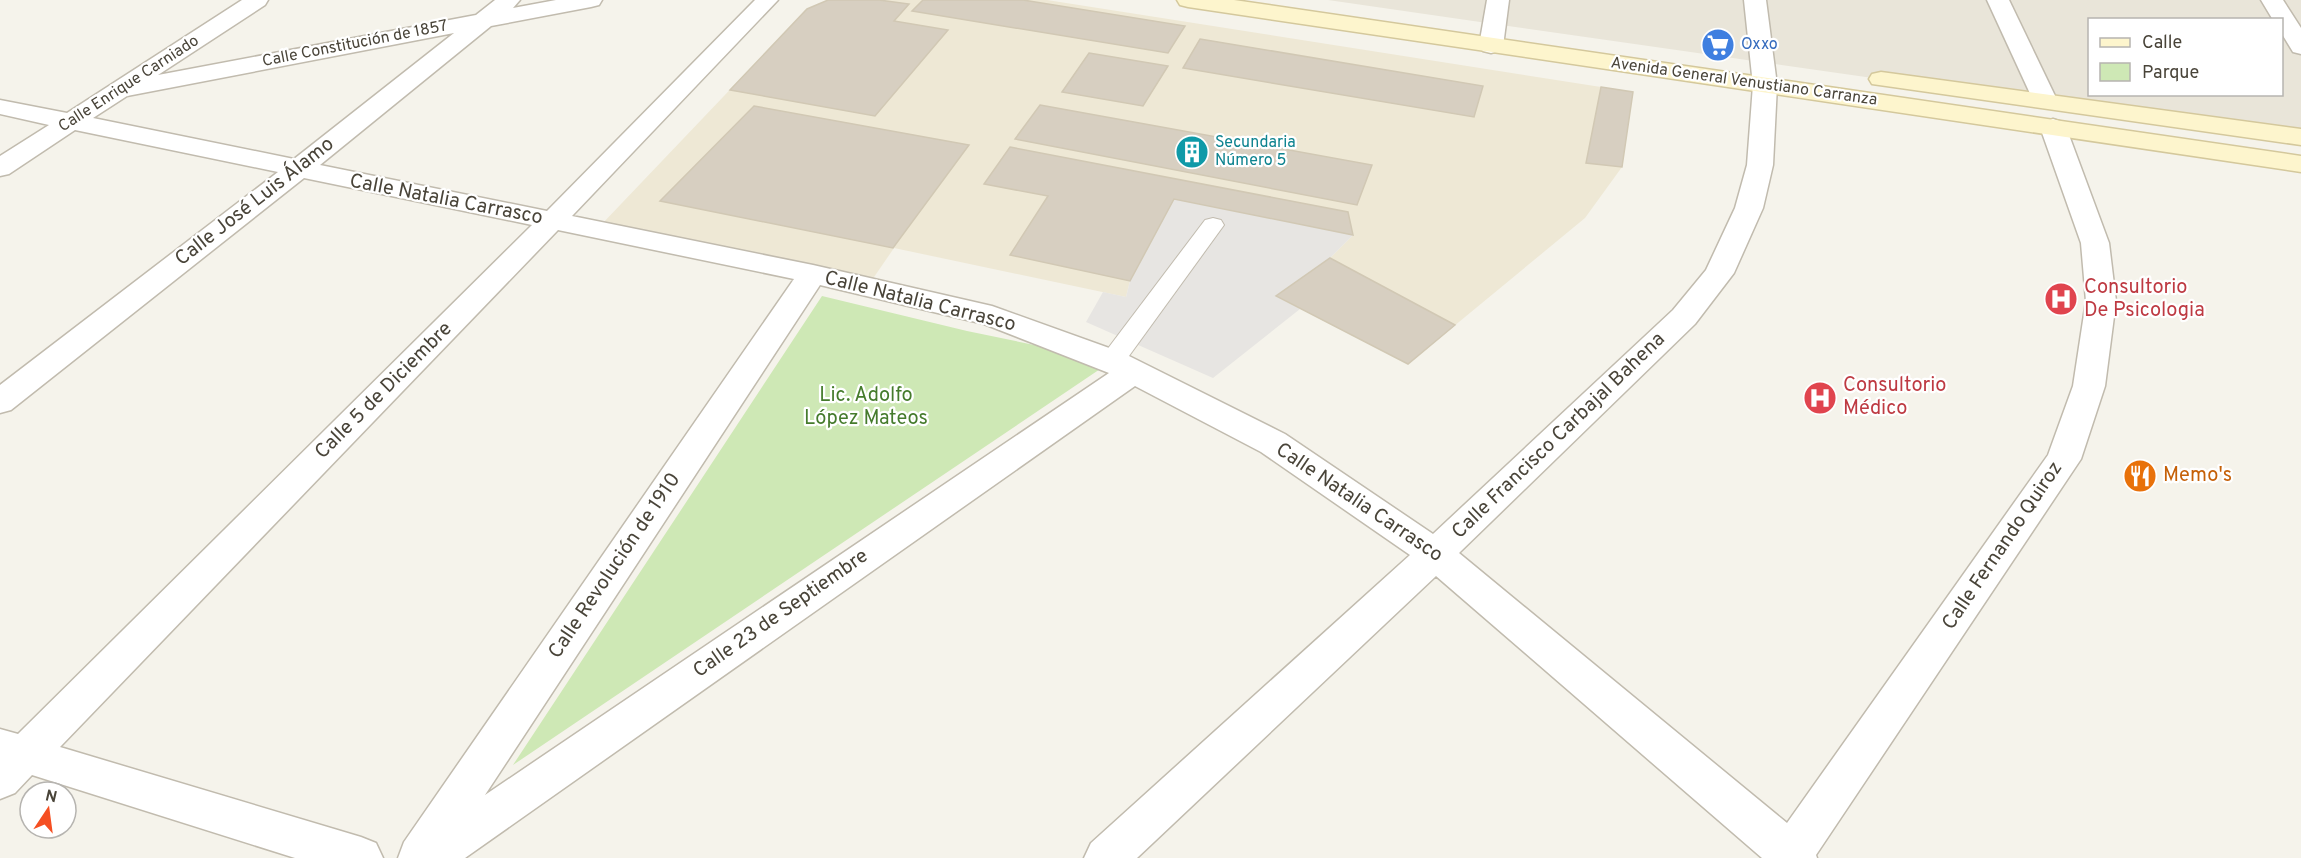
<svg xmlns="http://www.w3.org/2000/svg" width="2301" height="858" viewBox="0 0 2301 858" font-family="Overpass,sans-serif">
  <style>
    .residential { fill: #e9e5d9; fill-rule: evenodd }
    .education { fill: #eee8d5 }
    .green { fill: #cee8b5 }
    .parking { fill: #e7e5e2 }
    .building { fill: #d7cfc1; stroke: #d1c8b4; stroke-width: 1.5 }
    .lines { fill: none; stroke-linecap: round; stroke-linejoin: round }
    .lane-casing { stroke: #c1bbae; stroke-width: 2 }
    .street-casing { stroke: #c1bbae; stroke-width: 3 }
    .secondary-casing { stroke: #d4c89c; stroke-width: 3 }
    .lane { fill: #fff; fill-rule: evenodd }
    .street { fill: #fff; fill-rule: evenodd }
    .secondary { fill: #fdf5cd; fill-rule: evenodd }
    .labels { text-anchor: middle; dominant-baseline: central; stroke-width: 4.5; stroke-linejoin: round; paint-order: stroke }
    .far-street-label { font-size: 16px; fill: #494439; stroke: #fff }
    .far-shop-label { font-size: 16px; fill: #366cbe; stroke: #fff; text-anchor: start }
    .far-culture-label { font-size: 16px; fill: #0d838f; stroke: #fff; text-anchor: start }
    .street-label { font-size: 20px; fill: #494439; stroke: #fff }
    .health-label { font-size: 20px; fill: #be3a42; stroke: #fff; text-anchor: start }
    .park-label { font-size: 20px; fill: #457b2c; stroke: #fff }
    .food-label { font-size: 20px; fill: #c56008; stroke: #fff; text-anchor: start }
  </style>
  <rect width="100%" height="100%" fill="#f5f3eb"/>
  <path class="residential" d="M 1328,0 L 2301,0 L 2301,139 L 1494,24 ZM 2090,20 L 2282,20 L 2282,94 L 2090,94 Z"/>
  <polygon class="education" points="828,0 1047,0 1633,92 1622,167 1585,218 1408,364 1276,296 1330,258 1353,235 1130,281 1126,297 894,248 872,280 601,225 807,9"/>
  <polygon class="green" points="822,296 967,331 1112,361 513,765"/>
  <polygon class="parking" points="1174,199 1353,235 1330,258 1276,296 1300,309 1213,378 1086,322 1103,292 1126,297 1130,281"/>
  <g class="building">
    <polygon points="828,0 879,0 909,4 894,21 948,30 875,116 730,90 807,9"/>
    <polygon points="923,0 1023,0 1185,26 1168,53 912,11"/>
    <polygon points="1200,39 1483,86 1474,117 1183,68"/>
    <polygon points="1089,53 1168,66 1143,106 1062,92"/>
    <polygon points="1601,87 1633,92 1622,167 1586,163"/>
    <polygon points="1040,105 1372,165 1357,205 1015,139"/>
    <polygon points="754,106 969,145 893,248 660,201"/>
    <polygon points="1010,147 1348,212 1353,235 1174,199 1130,281 1010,255 1048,196 984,184"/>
    <polygon points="1330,258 1455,325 1408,364 1276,296"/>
  </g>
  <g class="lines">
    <defs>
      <polygon id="lane" points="1213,218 1221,220 1224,225 1121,367 1112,369 1103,367 1100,361 1103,355 1205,220"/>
      <g id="street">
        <path d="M 242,0 L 268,0 L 265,5 L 158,75 L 476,15 L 495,0 L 520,0 L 513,8 L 556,0 L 602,0 L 599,5 L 591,7 L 491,26 L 320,165 L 547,211 L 755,0 L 778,0 L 572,216 L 813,265 L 992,306 L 1123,353 L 1285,434 L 1433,534 L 1673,310 L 1706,270 L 1735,208 L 1747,165 L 1753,85 L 1744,0 L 1766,0 L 1777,85 L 1773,165 L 1763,208 L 1734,273 L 1695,324 L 1459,553 L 1787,823 L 2048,455 L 2073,386 L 2086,301 L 2081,243 L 2040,127 L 2044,122 L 2053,119 L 2062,122 L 2066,127 L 2109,243 L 2116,301 L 2105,386 L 2081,459 L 1816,855 L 1817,858 L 1762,858 L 1436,576 L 1137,858 L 1084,858 L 1091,843 L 1410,555 L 1261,452 L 1135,386 L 465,858 L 398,858 L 404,842 L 794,279 L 558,230 L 60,747 L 361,837 L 376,843 L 383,858 L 295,858 L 32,775 L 15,793 L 0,799 L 0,729 L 18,734 L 532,225 L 304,178 L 11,410 L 0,413 L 0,385 L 278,172 L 75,130 L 9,174 L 0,176 L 0,156 L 49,125 L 0,114 L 0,100 L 67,113 ZM 454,33 L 294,159 L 93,118 L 127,96 ZM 820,285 L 984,324 L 1109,373 L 485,795 Z"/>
        <polygon points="1487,0 1509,0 1503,46 1499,51 1491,53 1483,51 1479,46"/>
        <polygon points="1987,0 2009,0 2057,100 2054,105 2045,107 2036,105 2033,100"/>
        <polygon points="2261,0 2283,0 2301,28 2301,54 2293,52 2282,34 2282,20 2273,20"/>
      </g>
      <g id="secondary">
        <polygon points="1177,0 1234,0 2301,156 2301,172 1188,7 1180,5"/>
        <polygon points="1881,72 2301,129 2301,145 1872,84 1869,79 1872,74"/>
      </g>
    </defs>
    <use href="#lane" class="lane-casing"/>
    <use href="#street" class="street-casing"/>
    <use href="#secondary" class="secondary-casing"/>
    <use href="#lane" class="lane"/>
    <use href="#street" class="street"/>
    <use href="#secondary" class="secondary"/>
  </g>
  <defs>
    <symbol id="supermarket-disc" viewBox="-11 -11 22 22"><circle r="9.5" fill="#3f7fe0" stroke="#fff"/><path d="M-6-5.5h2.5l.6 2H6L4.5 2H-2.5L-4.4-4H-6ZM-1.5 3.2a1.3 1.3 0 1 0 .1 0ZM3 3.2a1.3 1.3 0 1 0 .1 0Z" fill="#fff"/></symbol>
    <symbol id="building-disc" viewBox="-11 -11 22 22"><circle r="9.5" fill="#0f9aa8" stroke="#fff"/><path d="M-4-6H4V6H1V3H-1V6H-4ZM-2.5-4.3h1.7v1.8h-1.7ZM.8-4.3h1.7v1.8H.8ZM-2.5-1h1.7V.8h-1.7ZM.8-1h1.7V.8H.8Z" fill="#fff"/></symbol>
    <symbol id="hospital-disc" viewBox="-11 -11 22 22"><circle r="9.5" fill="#e0444e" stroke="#fff"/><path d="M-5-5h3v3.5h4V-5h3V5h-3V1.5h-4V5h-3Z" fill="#fff"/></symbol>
    <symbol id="restaurant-disc" viewBox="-11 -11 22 22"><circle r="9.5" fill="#e8710a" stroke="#fff"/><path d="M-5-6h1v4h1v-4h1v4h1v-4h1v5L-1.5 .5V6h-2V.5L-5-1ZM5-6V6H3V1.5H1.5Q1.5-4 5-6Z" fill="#fff"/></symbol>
  </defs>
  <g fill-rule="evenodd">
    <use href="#supermarket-disc" x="1699" y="26" width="38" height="38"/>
    <use href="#building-disc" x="1173" y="133" width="38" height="38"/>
    <use href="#hospital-disc" x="2042" y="280" width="38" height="38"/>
    <use href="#hospital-disc" x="1801" y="379" width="38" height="38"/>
    <use href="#restaurant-disc" x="2121" y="457" width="38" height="38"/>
  </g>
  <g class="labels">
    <g class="far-street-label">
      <text transform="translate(355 44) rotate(-11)">Calle Constitución de 1857</text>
      <text transform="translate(1744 82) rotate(8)">Avenida General Venustiano Carranza</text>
      <text transform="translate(129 84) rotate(-33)">Calle Enrique Carniado</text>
    </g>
    <g class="far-shop-label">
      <text x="1741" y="45">Oxxo</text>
    </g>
    <g class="far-culture-label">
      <text x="1215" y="143">Secundaria<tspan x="1215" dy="18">Número 5</tspan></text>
    </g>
    <g class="street-label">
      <text transform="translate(446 200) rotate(11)">Calle Natalia Carrasco</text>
      <text transform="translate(255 202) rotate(-38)">Calle José Luis Álamo</text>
      <text transform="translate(920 302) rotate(14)">Calle Natalia Carrasco</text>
      <text transform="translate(384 391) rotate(-45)">Calle 5 de Diciembre</text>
      <text transform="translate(1559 436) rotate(-44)">Calle Francisco Carbajal Bahena</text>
      <text transform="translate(1359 503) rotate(34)">Calle Natalia Carrasco</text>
      <text transform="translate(2003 546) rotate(-56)">Calle Fernando Quiroz</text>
      <text transform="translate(615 566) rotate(-56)">Calle Revolución de 1910</text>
      <text transform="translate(781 614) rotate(-35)">Calle 23 de Septiembre</text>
    </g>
    <g class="health-label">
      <text x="2084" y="288">Consultorio<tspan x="2084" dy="23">De Psicologia</tspan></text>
      <text x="1843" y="386">Consultorio<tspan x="1843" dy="23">Médico</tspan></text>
    </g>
    <g class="park-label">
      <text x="866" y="396">Lic. Adolfo<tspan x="866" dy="23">López Mateos</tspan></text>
    </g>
    <g class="food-label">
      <text x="2163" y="476">Memo's</text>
    </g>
  </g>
  <rect x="2088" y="18" width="195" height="78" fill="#ffffff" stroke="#b6b4b0" stroke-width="1.5"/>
  <rect x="2100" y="38" width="30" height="9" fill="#fdf5cd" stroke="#b6b4b0" stroke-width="1.5"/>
  <text x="2142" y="48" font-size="18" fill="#494439">Calle</text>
  <rect x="2100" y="63" width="30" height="18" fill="#cee8b5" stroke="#b6b4b0" stroke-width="1.5"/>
  <text x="2142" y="78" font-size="18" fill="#494439">Parque</text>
  <g transform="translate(48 810) rotate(13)"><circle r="28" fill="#ffffff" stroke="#b6b4b0" stroke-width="1.5"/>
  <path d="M0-4.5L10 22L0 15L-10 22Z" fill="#f54f22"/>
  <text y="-9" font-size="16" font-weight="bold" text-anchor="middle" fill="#494439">N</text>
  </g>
</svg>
